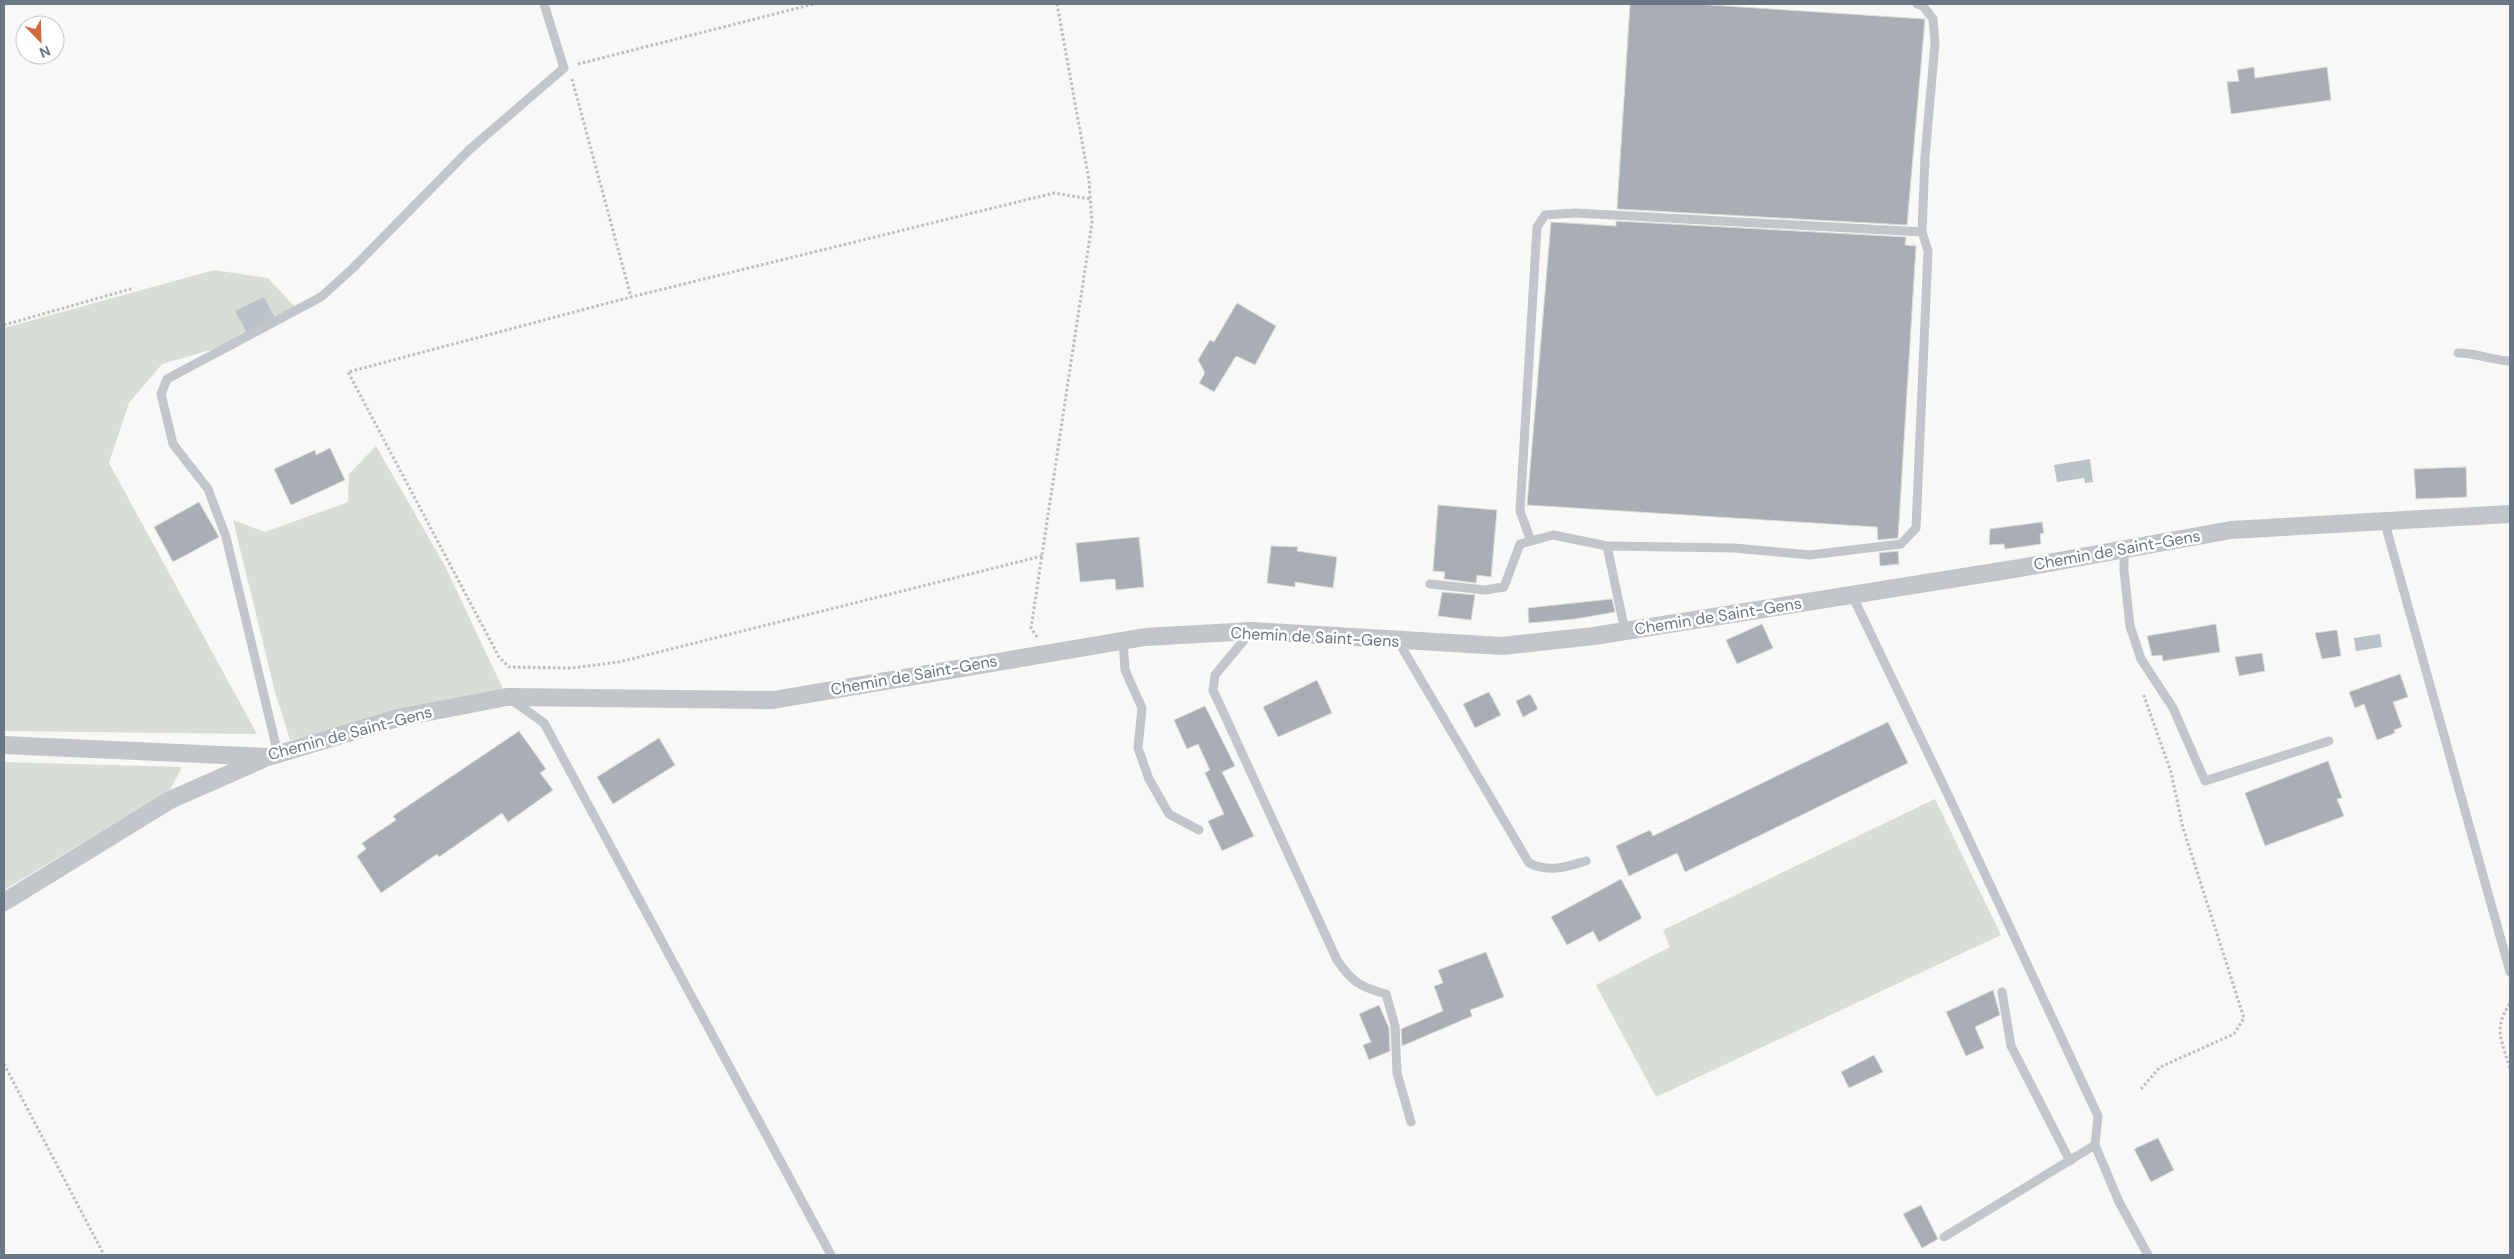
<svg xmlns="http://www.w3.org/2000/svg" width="2514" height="1259" viewBox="0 0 2514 1259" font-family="'DM Sans',sans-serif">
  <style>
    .green { fill: #d8ddd6 }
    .water { fill: #bac3c8 }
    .building { fill: #a8aeb4; stroke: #dadad8 }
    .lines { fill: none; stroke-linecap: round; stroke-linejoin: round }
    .path { stroke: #babdbf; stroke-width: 3; stroke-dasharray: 2.5 2.5; stroke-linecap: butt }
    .lane { stroke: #c2c5c9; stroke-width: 9 }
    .street { stroke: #c2c5c9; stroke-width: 18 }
    .labels { text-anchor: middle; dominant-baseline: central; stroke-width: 5; stroke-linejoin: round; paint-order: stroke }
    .street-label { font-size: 16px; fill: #6a7784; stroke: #fff }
  </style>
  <rect width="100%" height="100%" fill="#f8f8f6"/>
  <g class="green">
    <polygon points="214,270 268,278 297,309 214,349 162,364 129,403 109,463 257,734 4,731 4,328"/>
    <polygon points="376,446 445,566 504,691 290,740 275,692 233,520 265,532 348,502 349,474"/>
    <polygon points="4,762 182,767 170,790 4,890"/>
    <polygon points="1935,799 2001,935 1656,1097 1596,985 1670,947 1663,930"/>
  </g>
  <g class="water">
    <polygon points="264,297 275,318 247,333 235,311"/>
    <polygon points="2090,459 2093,482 2085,483 2084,478 2057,482 2054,465"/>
    <polygon points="2380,634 2382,647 2356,651 2354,638"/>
  </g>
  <g class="building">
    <polygon points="1630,4 1695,4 1925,19 1907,225 1617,209"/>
    <polygon points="2254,67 2255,78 2327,67 2331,100 2231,114 2227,82 2239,81 2237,70"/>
    <polygon points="1616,221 1906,237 1905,245 1916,246 1898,538 1878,540 1877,527 1527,505 1551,222 1616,226"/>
    <polygon points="1237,303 1276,326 1255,365 1236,356 1214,392 1199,383 1205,373 1198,360 1210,340 1214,342"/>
    <polygon points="330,448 345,480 291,505 274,469 315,450 316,455"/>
    <polygon points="2466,467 2467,497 2416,499 2414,469"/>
    <polygon points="199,502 219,537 173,562 154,527"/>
    <polygon points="1438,505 1497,510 1491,577 1477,575 1476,583 1444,579 1445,572 1433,571"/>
    <polygon points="2042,522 2044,533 2040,534 2041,544 2005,549 2004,544 1989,545 1990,529"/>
    <polygon points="1139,537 1144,587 1116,590 1115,579 1080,582 1076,543"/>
    <polygon points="1271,546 1298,547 1297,551 1337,557 1333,588 1295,582 1295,587 1267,583"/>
    <polygon points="1898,551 1899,564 1880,566 1879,553"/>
    <polygon points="1442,592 1475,595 1471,620 1438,616"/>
    <polygon points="1612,599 1615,612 1575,619 1529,623 1528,608"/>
    <polygon points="1762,624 1773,648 1737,664 1726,640"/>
    <polygon points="2216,624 2220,652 2163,661 2162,655 2152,656 2147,636"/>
    <polygon points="2337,630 2341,656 2322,659 2315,633"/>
    <polygon points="2262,653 2265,671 2239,676 2235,657"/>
    <polygon points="2400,674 2408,697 2393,702 2402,727 2394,730 2395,733 2377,740 2364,704 2355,708 2349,692"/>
    <polygon points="1317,680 1332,713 1278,737 1263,707"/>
    <polygon points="1489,692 1501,715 1475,728 1463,704"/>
    <polygon points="1530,694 1538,709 1523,717 1516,701"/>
    <polygon points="1205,706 1235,766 1222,772 1254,836 1222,851 1208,821 1224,814 1205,773 1210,770 1198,744 1187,749 1174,720"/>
    <polygon points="1888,722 1908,763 1685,872 1677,853 1629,876 1616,846 1650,830 1653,836"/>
    <polygon points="519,731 546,769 540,773 553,790 508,822 502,813 439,857 437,854 381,893 357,856 366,849 362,843 396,820 393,816"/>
    <polygon points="659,738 675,765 613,804 597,777"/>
    <polygon points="2328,761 2342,798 2337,799 2344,816 2265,846 2245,793"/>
    <polygon points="1621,879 1642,918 1599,942 1593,931 1567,945 1551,917"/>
    <polygon points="1486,952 1504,997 1470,1010 1472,1016 1402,1046 1401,1029 1443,1011 1434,986 1443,983 1438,970"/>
    <polygon points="1993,990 2000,1015 1975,1027 1984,1048 1966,1056 1946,1012"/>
    <polygon points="1379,1005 1389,1028 1390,1051 1369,1060 1363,1045 1371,1042 1359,1014"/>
    <polygon points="1874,1055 1883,1072 1849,1088 1841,1072"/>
    <polygon points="2158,1138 2174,1170 2151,1182 2134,1149"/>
    <polygon points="1921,1205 1938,1239 1922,1248 1903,1214"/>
  </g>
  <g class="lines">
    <g class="path">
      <polyline points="578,64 814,4"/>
      <polyline points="572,79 631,297"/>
      <polyline points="4,325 134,288"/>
      <polyline points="1042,556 619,662 572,668 509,667 499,657 348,372 631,297 1054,193 1090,199"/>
      <polyline points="1037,637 1031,628 1092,223 1089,180 1057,4"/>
      <path d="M 2510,1004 C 2492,1028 2503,1043 2510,1069"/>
      <polyline points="4,1064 104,1255"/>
      <polyline points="2141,1089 2160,1067 2234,1034 2244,1018 2183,828 2171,772 2143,693"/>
    </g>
    <g class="lane">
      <polyline points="1917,4 1923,6 1933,19 1935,43 1925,157 1922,232"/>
      <path d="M 2458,353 C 2476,353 2492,360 2510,361"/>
      <polyline points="2384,520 2510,972"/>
      <polyline points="1531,541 1520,511 1537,227 1545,215 1576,213 1922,232 1928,251 1916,528 1901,544 1810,555 1734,548 1607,546"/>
      <polyline points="2124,549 2124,570 2130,626 2141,659 2173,708 2205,781 2329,741"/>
      <polyline points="1430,584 1485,590 1504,587 1520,544 1553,535 1607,546 1625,631"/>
      <polyline points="1852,595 1950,799 2098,1116 2095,1145 2119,1202 2148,1255"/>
      <path d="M 1250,633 L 1215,675 L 1213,690 L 1337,960 C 1352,982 1360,987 1386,994 L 1395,1026 L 1397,1073 L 1411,1122"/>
      <polyline points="1123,640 1125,670 1142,708 1138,748 1149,779 1169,814 1199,830"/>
      <path d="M 1398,641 L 1529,863 C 1549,873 1566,867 1586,861"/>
      <polyline points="512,700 544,723 831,1255"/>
      <polyline points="278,754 226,537 208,489 173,444 161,394 167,379 321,297 353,268 469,150 564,68 544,4"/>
      <polyline points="2002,992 2011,1046 2070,1161"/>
      <polyline points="1944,1237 2095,1145"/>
    </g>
    <g class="street">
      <polyline points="4,745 268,757 398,718 507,697 773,700 1145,637 1252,631 1502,646 1594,636 2020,568 2231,530 2510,514"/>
      <polyline points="4,902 170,800 263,759"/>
    </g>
  </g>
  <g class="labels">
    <g class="street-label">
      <text transform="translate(2117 550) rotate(-10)">Chemin de Saint-Gens</text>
      <text transform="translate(1718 616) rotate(-9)">Chemin de Saint-Gens</text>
      <text transform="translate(1315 637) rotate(3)">Chemin de Saint-Gens</text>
      <text transform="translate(914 675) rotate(-10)">Chemin de Saint-Gens</text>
      <text transform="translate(350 733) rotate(-15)">Chemin de Saint-Gens</text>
    </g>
  </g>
  <rect width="2514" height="1259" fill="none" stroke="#6a7784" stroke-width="10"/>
  <g transform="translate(40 40) rotate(157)"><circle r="24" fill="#ffffff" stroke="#c3c9ce"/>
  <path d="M0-4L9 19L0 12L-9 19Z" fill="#d36a3c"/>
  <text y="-8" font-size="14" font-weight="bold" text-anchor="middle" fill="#6a7784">N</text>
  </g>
</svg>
